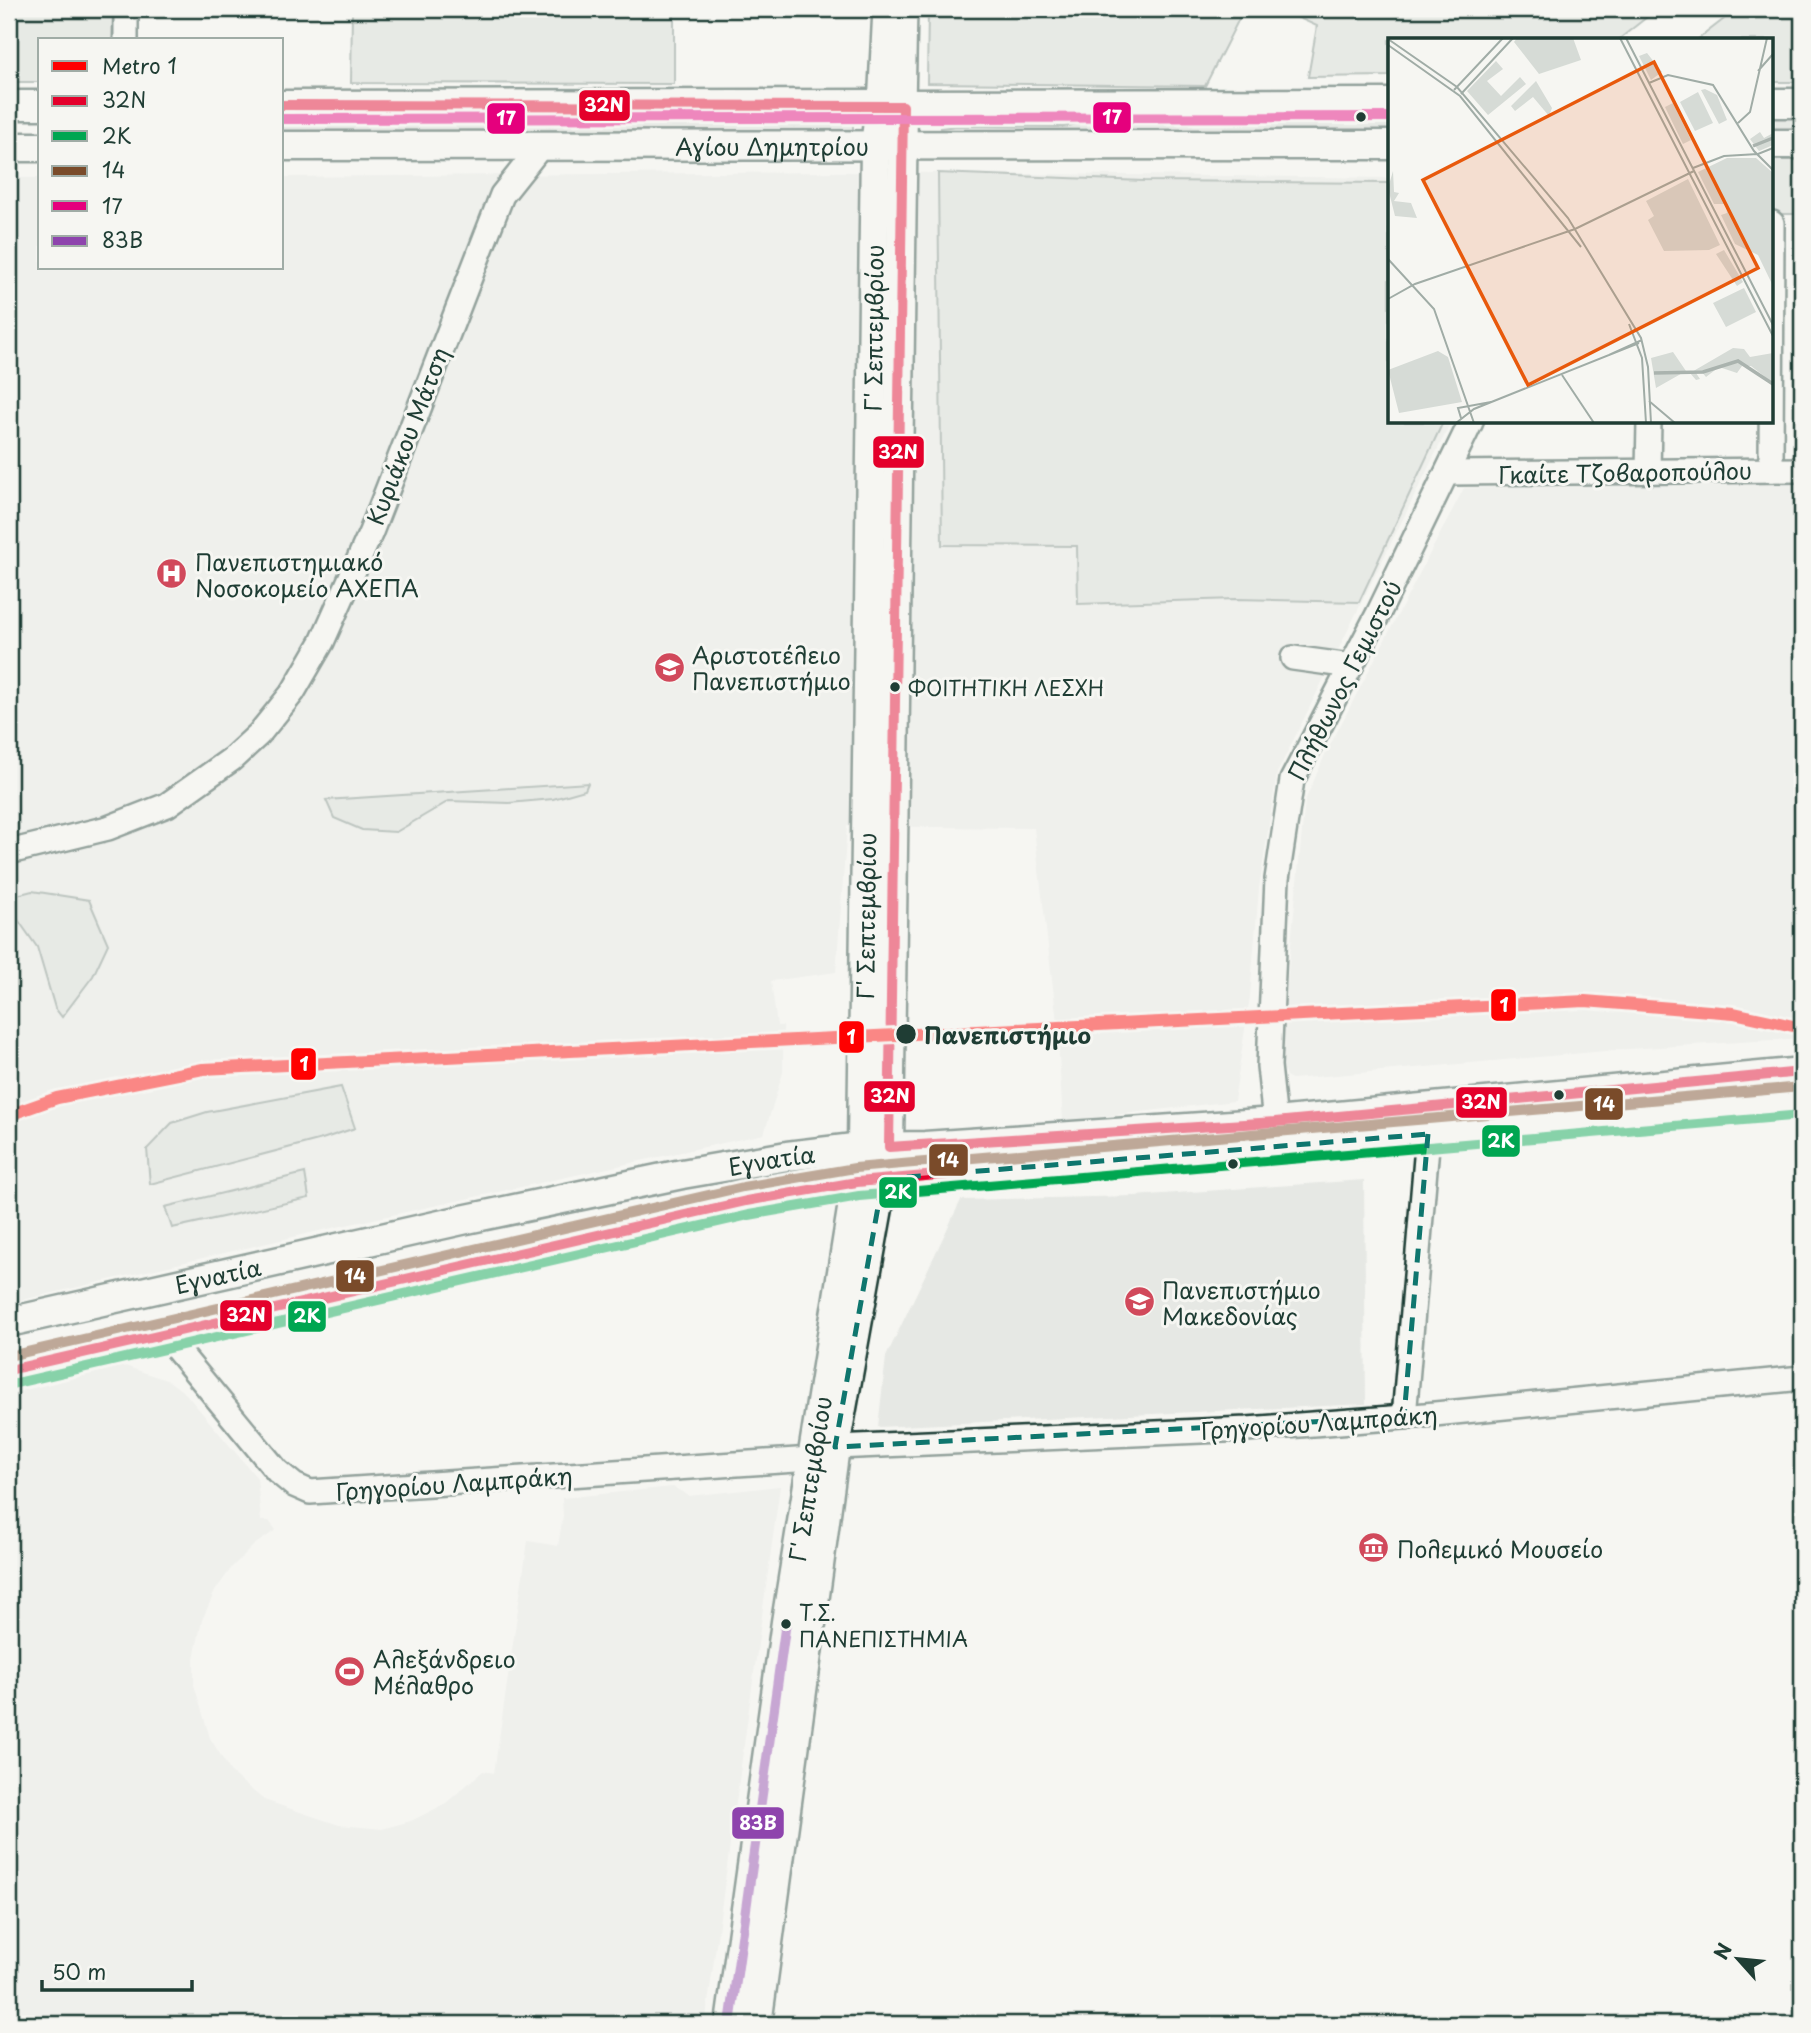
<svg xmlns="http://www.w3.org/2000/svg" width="1811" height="2033" viewBox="0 0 1811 2033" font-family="'Playpen Sans',sans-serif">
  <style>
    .built { fill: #e6e8e4 }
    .green { fill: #d6dbd6; stroke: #7a8c85; stroke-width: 2 }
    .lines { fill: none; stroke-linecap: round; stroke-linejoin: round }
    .minor-casing { stroke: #1f3d34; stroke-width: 28 }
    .major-casing { stroke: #1f3d34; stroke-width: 33 }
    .minor { stroke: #f6f6f2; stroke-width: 23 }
    .major { stroke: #f6f6f2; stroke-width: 28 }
    .bus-1-casing { stroke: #f6f6f2; stroke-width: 16 }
    .bus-2-casing { stroke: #f6f6f2; stroke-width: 16 }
    .bus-3-casing { stroke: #f6f6f2; stroke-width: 16 }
    .bus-4-casing { stroke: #f6f6f2; stroke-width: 16 }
    .bus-5-casing { stroke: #f6f6f2; stroke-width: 16 }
    .bus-1 { stroke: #e4002b; stroke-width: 10 }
    .bus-2 { stroke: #00a651; stroke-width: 10 }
    .bus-3 { stroke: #7a4b2a; stroke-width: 10 }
    .bus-4 { stroke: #e5007d; stroke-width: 10 }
    .bus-5 { stroke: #8e44ad; stroke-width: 10 }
    .metro-1-casing { stroke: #f6f6f2; stroke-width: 18 }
    .metro-1 { stroke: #f00; stroke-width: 12 }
    .marked { fill: none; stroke: #0f766e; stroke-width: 5; stroke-dasharray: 14 9; stroke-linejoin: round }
    .bus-dot { fill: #1f3d34; stroke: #f6f6f2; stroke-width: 2.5 }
    .labels { text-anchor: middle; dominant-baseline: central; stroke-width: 6; stroke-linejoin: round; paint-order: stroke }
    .bus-label { font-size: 21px; fill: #1f3d34; stroke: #f6f6f2; text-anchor: start }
    .street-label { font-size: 23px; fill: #1f3d34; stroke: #f6f6f2 }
    .poi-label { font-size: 23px; fill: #1f3d34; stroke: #f6f6f2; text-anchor: start }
    .stop-label { font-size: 23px; font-weight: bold; fill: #1f3d34; stroke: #f6f6f2; text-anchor: start }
    .inset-river { fill: none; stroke: #aab3ae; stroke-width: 3.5 }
    .inset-road { fill: none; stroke: #a0aca6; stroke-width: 2 }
    .view { fill: #e8590c; fill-opacity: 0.15; stroke: #e8590c; stroke-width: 3.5 }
    .inset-edge { fill: none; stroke: #1f3d34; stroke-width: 3.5 }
    .line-badge { stroke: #f6f6f2; stroke-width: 2.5 }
    .badge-label { font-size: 19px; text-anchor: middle; font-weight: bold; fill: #fff }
  </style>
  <rect width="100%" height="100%" fill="#f6f6f2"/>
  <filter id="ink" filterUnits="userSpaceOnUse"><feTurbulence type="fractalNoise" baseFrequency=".0143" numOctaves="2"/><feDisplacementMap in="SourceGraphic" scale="14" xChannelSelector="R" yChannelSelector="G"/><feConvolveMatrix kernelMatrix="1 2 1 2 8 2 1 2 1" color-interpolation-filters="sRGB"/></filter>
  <g filter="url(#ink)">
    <g class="built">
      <polygon points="841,172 1389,178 1389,422 1451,422 1277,773 1259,888 1250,996 1234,1101 1063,1121 1057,1021 1034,828 847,826 836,972 771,981 777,1026 783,1026 783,1072 764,1134 323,1230 9,1303 9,178 40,178 40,268 282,268 282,177"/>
      <polygon points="1802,482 1802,1038 1627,1049 1292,1079 1286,1076 1280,1057 1305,801 1325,755 1464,488"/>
      <polygon points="1364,1180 1366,1404 878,1427 886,1357 961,1200 1134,1196"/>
      <polygon points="125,1366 169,1381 186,1394 257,1478 261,1521 269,1521 276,1530 254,1545 232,1567 215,1591 202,1620 194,1658 194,1685 210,1738 232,1774 264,1800 339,1825 382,1829 411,1821 445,1804 483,1771 494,1773 528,1541 558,1546 563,1516 562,1498 673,1487 689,1496 780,1486 705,2024 9,2024 9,1394"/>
    </g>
    <g class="green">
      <polygon points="9,9 113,9 112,40 40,40 40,82 9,82"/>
      <polygon points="928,9 1244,9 1205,86 927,83"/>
      <polygon points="1279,9 1657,9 1618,40 1389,40 1389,76 1308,77 1317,26"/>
      <polygon points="1737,9 1802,9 1802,82 1771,82 1771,40 1697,40"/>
      <polygon points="352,12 674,12 674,84 351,83"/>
      <polygon points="853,113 853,136 282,135 282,116"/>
      <rect x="1771" y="114" width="26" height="19"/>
      <polygon points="1389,115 1389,134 940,133 941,128 957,126 1064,127 1112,116"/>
      <rect x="1771" y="160" width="31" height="54"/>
      <polygon points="938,173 1144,181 1389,183 1389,422 1443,422 1359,602 1236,599 1078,604 1077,546 942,545"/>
      <polygon points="588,783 585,790 553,799 509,803 449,801 396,832 362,830 334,818 326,800"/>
      <polygon points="32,891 89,900 108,944 93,976 62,1017 55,1008 37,947 9,907 9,897"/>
      <polygon points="341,1087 355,1128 322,1139 150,1184 147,1149 172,1123 207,1112"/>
      <polygon points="305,1173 309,1198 172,1228 165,1207"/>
    </g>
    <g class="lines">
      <defs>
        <g id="minor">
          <polyline points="126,9 126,40"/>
          <polyline points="880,106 885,9"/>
          <polyline points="903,106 905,9"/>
          <polyline points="1771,470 1772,223"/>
          <polyline points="1648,471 1649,422"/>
          <polyline points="1447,473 1802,470"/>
          <polyline points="1293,658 1351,666"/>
          <polyline points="9,852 108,828 167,805 232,759 259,734 293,692 322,642 371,532 502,195 541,146"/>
          <polyline points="1275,1122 1269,1066 1277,879 1292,780 1378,614 1471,422"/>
          <polyline points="165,1335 277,1471 294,1485 310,1492 812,1459"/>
          <polyline points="1404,1417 1428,1134"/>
          <polyline points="835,1447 1247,1429 1404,1417 1802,1378"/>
        </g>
        <g id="major">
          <polyline points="1771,103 1802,103"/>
          <polyline points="9,105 40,105"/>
          <polyline points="282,105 1389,103"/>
          <polyline points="1771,144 1802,144"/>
          <path id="s1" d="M 282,146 L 1389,145"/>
          <polyline points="9,147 40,147"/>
          <path id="s2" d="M 9,1322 L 462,1220 L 682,1174 L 787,1156 L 862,1147 L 925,1146 L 1275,1122 L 1802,1072"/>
          <polyline points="9,1370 746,1201 857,1182 1802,1101"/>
          <path id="s3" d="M 730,2024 L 786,1622 L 862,1147 L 875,146 L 880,106"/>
          <polyline points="757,2024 835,1447 889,1147 903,106"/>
        </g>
      </defs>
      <use href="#minor" class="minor-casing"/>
      <use href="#major" class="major-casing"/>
      <use href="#minor" class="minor"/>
      <use href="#major" class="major"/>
      <defs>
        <g id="bus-1">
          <polyline points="282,105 903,106 889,1147 1275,1122 1802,1072"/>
          <polyline points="9,1370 746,1201 857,1182 960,1173"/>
        </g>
        <polyline id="bus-2" points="12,1384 749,1215 859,1196 1802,1115"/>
        <polyline id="bus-3" points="9,1356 743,1187 855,1168 1801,1087"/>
        <polyline id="bus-4" points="282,119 1389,117"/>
        <polyline id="bus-5" points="730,2024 786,1622"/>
      </defs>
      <use href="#bus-1" class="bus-1-casing"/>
      <use href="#bus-2" class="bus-2-casing"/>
      <use href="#bus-3" class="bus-3-casing"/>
      <use href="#bus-4" class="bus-4-casing"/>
      <use href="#bus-5" class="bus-5-casing"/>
      <use href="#bus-1" class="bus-1"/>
      <use href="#bus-2" class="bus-2"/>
      <use href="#bus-3" class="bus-3"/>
      <use href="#bus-4" class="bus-4"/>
      <use href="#bus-5" class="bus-5"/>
      <defs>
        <polyline id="metro-1" points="9,1115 57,1098 203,1069 1585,1001 1734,1013 1802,1028"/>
      </defs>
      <use href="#metro-1" class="metro-1-casing"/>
      <use href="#metro-1" class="metro-1"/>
    </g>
  </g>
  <path d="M0 0H1811V2033H0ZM 1428,1134 L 1404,1417 L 835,1447 L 883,1179 Z" fill="#f6f6f2" fill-opacity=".55" fill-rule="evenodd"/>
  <path class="marked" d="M 1428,1134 L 1404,1417 L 835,1447 L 883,1179 Z"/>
  <defs>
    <symbol id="hospital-disc" viewBox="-11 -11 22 22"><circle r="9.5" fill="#d1495b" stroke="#f6f6f2"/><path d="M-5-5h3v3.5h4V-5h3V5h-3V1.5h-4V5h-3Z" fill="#fff"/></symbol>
    <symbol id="university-disc" viewBox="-11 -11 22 22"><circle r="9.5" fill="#d1495b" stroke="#f6f6f2"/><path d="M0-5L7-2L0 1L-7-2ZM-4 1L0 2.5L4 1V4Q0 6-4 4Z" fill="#fff"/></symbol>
    <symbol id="museum-disc" viewBox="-11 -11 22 22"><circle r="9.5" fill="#d1495b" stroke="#f6f6f2"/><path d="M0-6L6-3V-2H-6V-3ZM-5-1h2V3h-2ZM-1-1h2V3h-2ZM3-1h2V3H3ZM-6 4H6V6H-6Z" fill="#fff"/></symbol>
    <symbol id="stadium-disc" viewBox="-11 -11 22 22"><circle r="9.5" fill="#d1495b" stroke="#f6f6f2"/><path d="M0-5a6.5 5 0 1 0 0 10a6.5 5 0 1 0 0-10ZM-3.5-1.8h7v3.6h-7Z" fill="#fff"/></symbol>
  </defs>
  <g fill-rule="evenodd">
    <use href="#hospital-disc" x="154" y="556" width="35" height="35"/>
    <use href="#university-disc" x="652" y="650" width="35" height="35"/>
    <use href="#university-disc" x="1122" y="1284" width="35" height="35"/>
    <use href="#museum-disc" x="1356" y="1530" width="35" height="35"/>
    <use href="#stadium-disc" x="332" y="1654" width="35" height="35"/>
  </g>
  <g class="bus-dot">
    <circle cx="1361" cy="117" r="6"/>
    <circle cx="895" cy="687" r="6"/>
    <circle cx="906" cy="1034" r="11"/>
    <circle cx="1559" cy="1095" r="6"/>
    <circle cx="1233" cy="1164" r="6"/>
    <circle cx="786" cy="1624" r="6"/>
  </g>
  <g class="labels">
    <g class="bus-label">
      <text x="908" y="687">ΦΟΙΤΗΤΙΚΗ ΛΕΣΧΗ</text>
      <text x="799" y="1612">Τ.Σ.<tspan x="799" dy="26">ΠΑΝΕΠΙΣΤΗΜΙΑ</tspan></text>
    </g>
    <g class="street-label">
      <text stroke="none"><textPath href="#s1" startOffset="490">Αγίου Δημητρίου</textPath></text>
      <text stroke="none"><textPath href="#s3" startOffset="1706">Γ' Σεπτεμβρίου</textPath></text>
      <text transform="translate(407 436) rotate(-69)">Κυριάκου Μάτση</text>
      <text transform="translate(1625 472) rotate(-1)">Γκαίτε Τζοβαροπούλου</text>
      <text transform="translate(1344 680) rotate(-63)">Πλήθωνος Γεμιστού</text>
      <text stroke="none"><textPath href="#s3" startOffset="1118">Γ' Σεπτεμβρίου</textPath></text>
      <text stroke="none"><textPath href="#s2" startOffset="780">Εγνατία</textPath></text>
      <text stroke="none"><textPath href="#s2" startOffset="214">Εγνατία</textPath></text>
      <text transform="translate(1319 1422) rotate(-4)">Γρηγορίου Λαμπράκη</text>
      <text stroke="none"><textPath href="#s3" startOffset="551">Γ' Σεπτεμβρίου</textPath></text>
      <text transform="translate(454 1483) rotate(-4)">Γρηγορίου Λαμπράκη</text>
    </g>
    <g class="poi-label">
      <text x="195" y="561">Πανεπιστημιακό<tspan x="195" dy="26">Νοσοκομείο ΑΧΕΠΑ</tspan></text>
      <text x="692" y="654">Αριστοτέλειο<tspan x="692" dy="26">Πανεπιστήμιο</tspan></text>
      <text x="1162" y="1289">Πανεπιστήμιο<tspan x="1162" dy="26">Μακεδονίας</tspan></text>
      <text x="1397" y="1548">Πολεμικό Μουσείο</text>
      <text x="373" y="1658">Αλεξάνδρειο<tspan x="373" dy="26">Μέλαθρο</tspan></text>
    </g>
    <g class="stop-label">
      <text x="924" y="1034">Πανεπιστήμιο</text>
    </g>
  </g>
  <g transform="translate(1388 38)">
    <rect width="385" height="385" fill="#f6f6f2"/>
    <path d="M 129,0 L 185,0 L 193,22 L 151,36 L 126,4 ZM 259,15 L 274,34 L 263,42 L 251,18 ZM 108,23 L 115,31 L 99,43 L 113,58 L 132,39 L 138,46 L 100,77 L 79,53 ZM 148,43 L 164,70 L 161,78 L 145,59 L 127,73 L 123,68 ZM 317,51 L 329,57 L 339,82 L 331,86 L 313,52 ZM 310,54 L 325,85 L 307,93 L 292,64 ZM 285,65 L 303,102 L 295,106 L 277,69 ZM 372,94 L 376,100 L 385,95 L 385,107 L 371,113 L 362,101 ZM 339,120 L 368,120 L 385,135 L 385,248 L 370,217 L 347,206 L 333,177 L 339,175 L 338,166 L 326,166 L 310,134 ZM 5,133 L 6,154 L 11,155 L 6,163 L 23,165 L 29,180 L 7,178 L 0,150 ZM 300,141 L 332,207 L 321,212 L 276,213 L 260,182 L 266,178 L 258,163 ZM 336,212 L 355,244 L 349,248 L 328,216 ZM 356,250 L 368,274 L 338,289 L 325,265 ZM 345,310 L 356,311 L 362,319 L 385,315 L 385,345 L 363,328 L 354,328 L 349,335 L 331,329 L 318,339 L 313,333 L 308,335 L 312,341 L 308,342 L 302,335 ZM 50,313 L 60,319 L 74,364 L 11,375 L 0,332 ZM 285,314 L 298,333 L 268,350 L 263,320 Z" fill="#d6dbd6"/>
    <path class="inset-river" d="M 365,108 L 385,100M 266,335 L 315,334 L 350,323 L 385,346"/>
    <path class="inset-road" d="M 232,0 L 385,298M 238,0 L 385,287M 0,1 L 69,49 L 180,180 L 253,300 L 260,329 L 263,385M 0,7 L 72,58 L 193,209M 370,33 L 385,16M 261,45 L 280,37 L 325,47 L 366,113 L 385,132M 66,52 L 115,0M 73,56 L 125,0M 350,85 L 362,74 L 379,0M 305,130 L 336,118 L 370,116 L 385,110M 0,221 L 46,271 L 86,385M 0,261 L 27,246 L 187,191 L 306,133M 241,286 L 254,320 L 258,385M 221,317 L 254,302M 174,337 L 206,385M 261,363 L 287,385M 73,380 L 70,370 L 103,364M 68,385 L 86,371 L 251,305"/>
    <path class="view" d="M 266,24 L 370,230 L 140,347 L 35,142 Z"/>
    <rect width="385" height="385" class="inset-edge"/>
  </g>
  <g class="line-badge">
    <rect x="578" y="89" width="53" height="33" rx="7" fill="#e4002b"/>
    <rect x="1092" y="101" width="40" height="33" rx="7" fill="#e5007d"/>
    <rect x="486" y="102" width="40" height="33" rx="7" fill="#e5007d"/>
    <rect x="872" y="435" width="53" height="34" rx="7" fill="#e4002b"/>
    <rect x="1490" y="988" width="27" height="34" rx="7" fill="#f00"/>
    <rect x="838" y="1020" width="27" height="34" rx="7" fill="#f00"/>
    <rect x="290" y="1047" width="27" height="34" rx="7" fill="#f00"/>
    <rect x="863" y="1080" width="53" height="33" rx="7" fill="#e4002b"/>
    <rect x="1455" y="1086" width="53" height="33" rx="7" fill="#e4002b"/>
    <rect x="1584" y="1087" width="40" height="34" rx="7" fill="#7a4b2a"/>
    <rect x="1481" y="1124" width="40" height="34" rx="7" fill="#00a651"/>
    <rect x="928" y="1143" width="41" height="34" rx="7" fill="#7a4b2a"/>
    <rect x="878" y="1176" width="40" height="33" rx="7" fill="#00a651"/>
    <rect x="335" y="1259" width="40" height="34" rx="7" fill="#7a4b2a"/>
    <rect x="219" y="1299" width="54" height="33" rx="7" fill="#e4002b"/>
    <rect x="287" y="1300" width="40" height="33" rx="7" fill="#00a651"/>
    <rect x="731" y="1806" width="54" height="34" rx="7" fill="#8e44ad"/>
  </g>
  <g class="badge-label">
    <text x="604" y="112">32Ν</text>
    <text x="1112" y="124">17</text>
    <text x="506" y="125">17</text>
    <text x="898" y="459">32Ν</text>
    <text x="1504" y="1012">1</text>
    <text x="851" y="1044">1</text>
    <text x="304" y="1071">1</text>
    <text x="890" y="1103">32Ν</text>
    <text x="1481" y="1109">32Ν</text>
    <text x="1604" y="1111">14</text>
    <text x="1501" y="1148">2Κ</text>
    <text x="948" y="1167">14</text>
    <text x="898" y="1199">2Κ</text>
    <text x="355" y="1283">14</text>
    <text x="246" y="1322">32Ν</text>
    <text x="307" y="1323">2Κ</text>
    <text x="758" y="1830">83Β</text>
  </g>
  <rect width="1811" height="2033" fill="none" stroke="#f6f6f2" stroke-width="35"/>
  <rect x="18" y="18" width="1776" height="1998" fill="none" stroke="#1f3d34" stroke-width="2.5" filter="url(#ink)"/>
  <rect x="38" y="38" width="245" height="231" fill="#f6f6f2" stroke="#a0aca6" stroke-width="2"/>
  <rect x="52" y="61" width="35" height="10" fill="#ff0000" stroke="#a0aca6" stroke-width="2"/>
  <text x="102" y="74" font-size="21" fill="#1f3d34">Metro 1</text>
  <rect x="52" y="96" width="35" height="10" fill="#e4002b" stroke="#a0aca6" stroke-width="2"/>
  <text x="102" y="108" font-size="21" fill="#1f3d34">32Ν</text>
  <rect x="52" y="131" width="35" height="10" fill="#00a651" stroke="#a0aca6" stroke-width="2"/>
  <text x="102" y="144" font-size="21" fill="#1f3d34">2Κ</text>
  <rect x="52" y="166" width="35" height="10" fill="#7a4b2a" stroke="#a0aca6" stroke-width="2"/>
  <text x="102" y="178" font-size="21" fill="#1f3d34">14</text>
  <rect x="52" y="201" width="35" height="10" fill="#e5007d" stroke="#a0aca6" stroke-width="2"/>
  <text x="102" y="214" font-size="21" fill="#1f3d34">17</text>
  <rect x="52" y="236" width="35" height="10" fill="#8e44ad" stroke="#a0aca6" stroke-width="2"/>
  <text x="102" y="248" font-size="21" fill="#1f3d34">83Β</text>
  <g transform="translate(1738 1959) rotate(297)" stroke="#f6f6f2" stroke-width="5" paint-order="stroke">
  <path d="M0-5L12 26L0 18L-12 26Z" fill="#1f3d34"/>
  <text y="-10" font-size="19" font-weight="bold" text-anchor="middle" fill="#1f3d34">N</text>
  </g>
  <path d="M42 1980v10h150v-10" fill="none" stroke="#1f3d34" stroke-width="3.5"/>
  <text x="52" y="1980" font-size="21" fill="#1f3d34" stroke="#f6f6f2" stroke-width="5" paint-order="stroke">50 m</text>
</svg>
